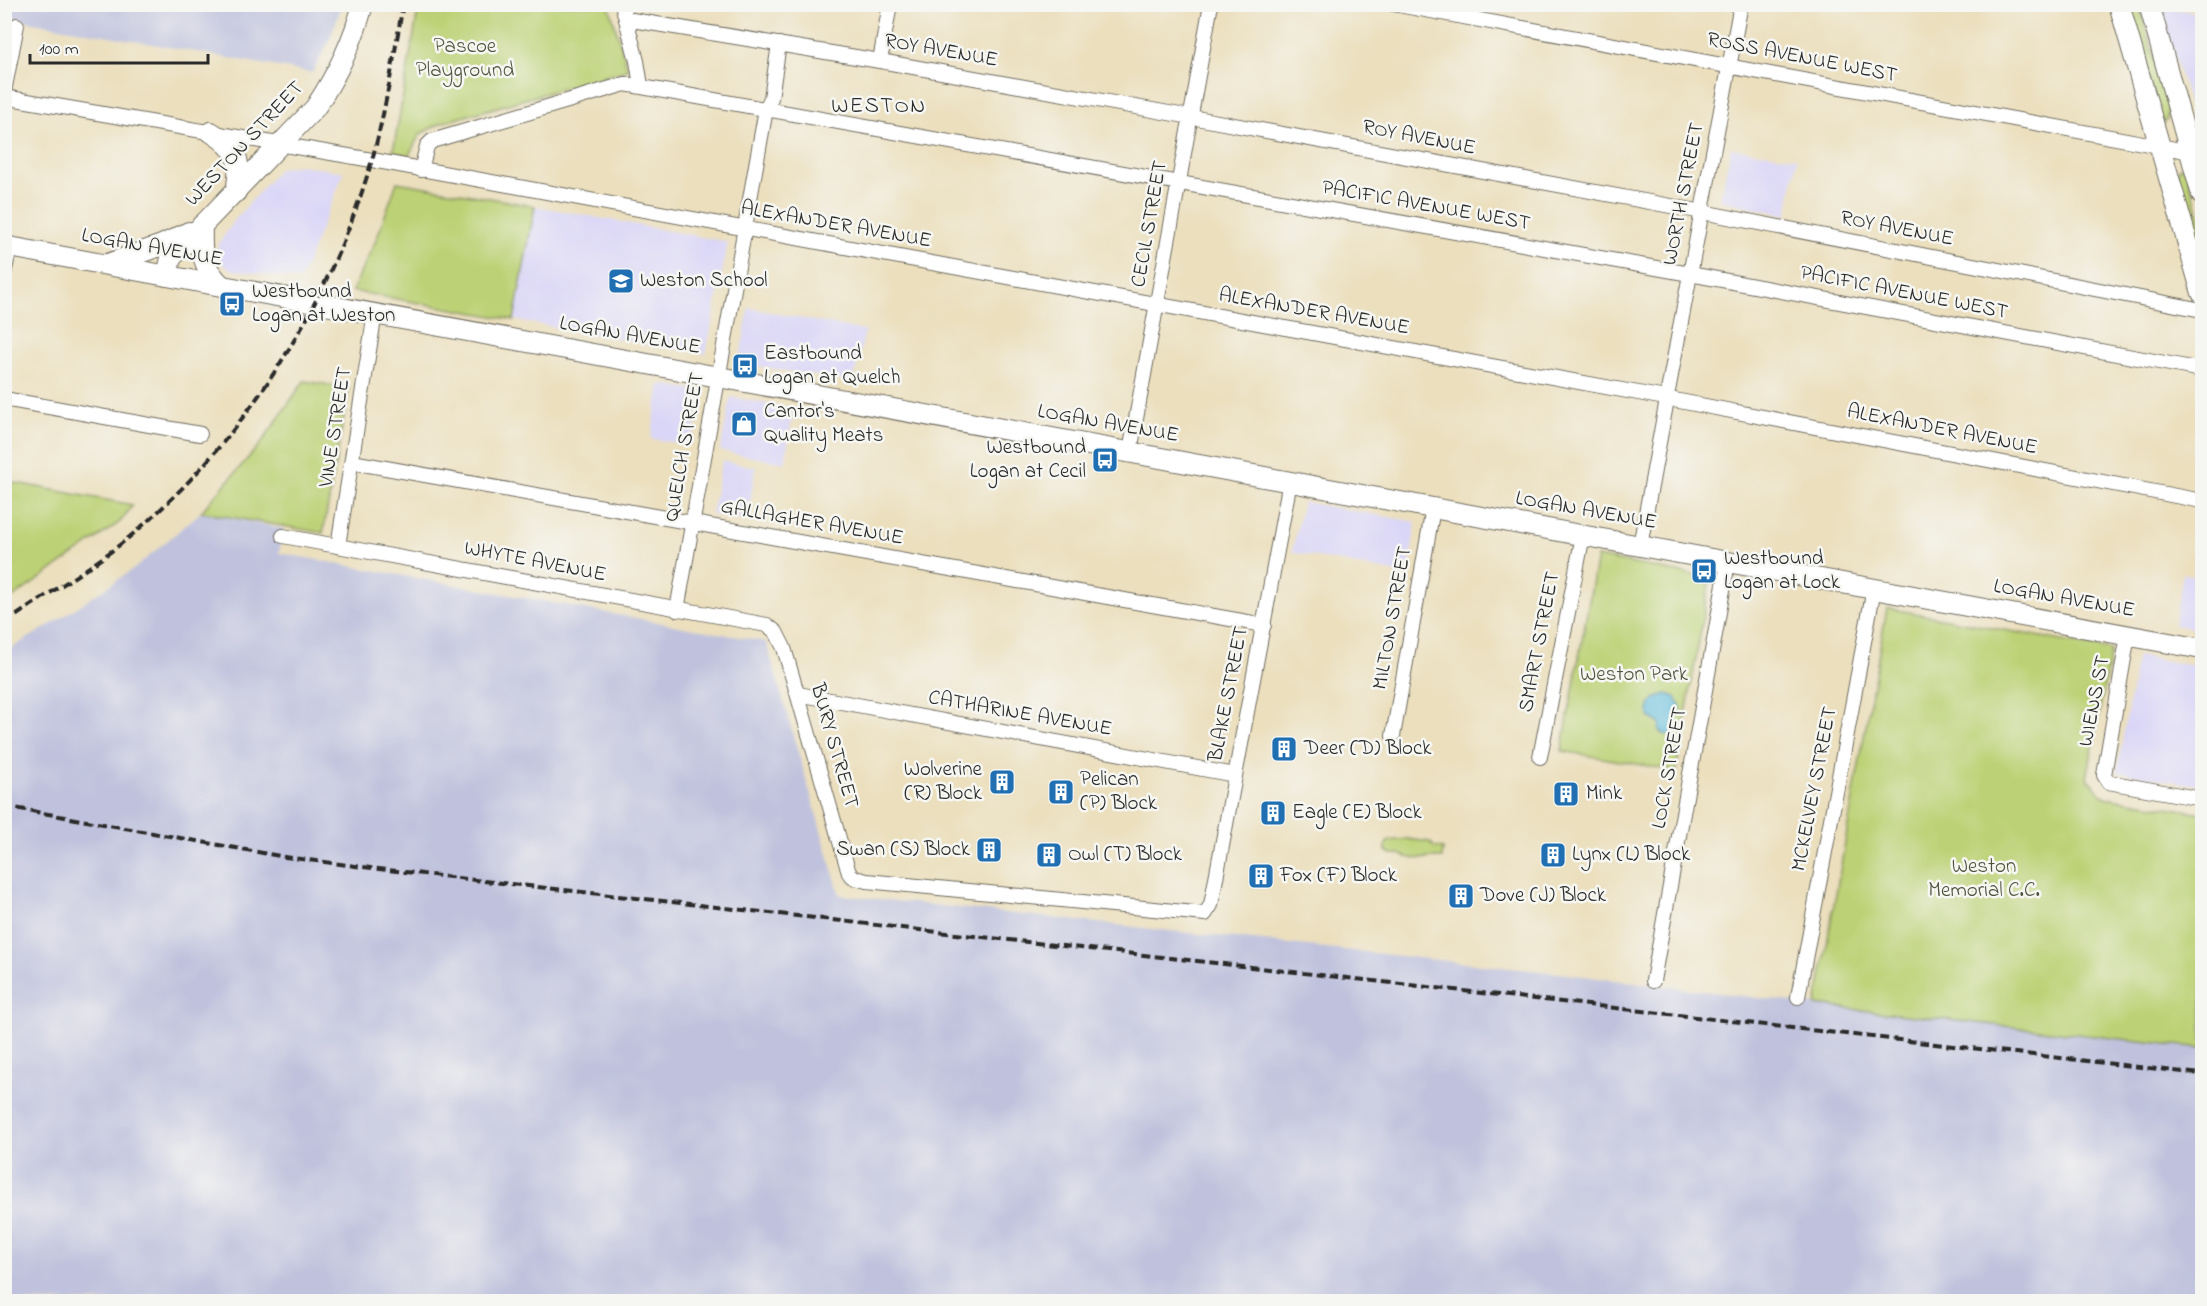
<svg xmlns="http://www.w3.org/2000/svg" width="2207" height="1306" viewBox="0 0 2207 1306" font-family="'Indie Flower',sans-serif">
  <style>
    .built { fill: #dad6f7 }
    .industrial { fill: #c0c2dd }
    .green { fill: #bcd174; stroke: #747e50; stroke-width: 1.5 }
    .water { fill: #5abad9; stroke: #427282; stroke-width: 1.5 }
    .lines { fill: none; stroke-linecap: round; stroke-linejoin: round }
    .minor-casing { stroke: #6e6a5e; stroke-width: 16 }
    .secondary-casing { stroke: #6e6a5e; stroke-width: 22 }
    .minor { stroke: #fff; stroke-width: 14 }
    .secondary { stroke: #fff; stroke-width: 20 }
    .rail { stroke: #2b2b2b; stroke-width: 4; stroke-dasharray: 9 4.5; stroke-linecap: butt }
    .labels { text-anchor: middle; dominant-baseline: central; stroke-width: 5; stroke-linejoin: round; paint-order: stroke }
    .park-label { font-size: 21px; fill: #4f543d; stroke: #f6f6f2 }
    .street-label { font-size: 21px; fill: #2b2b2b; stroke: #f6f6f2 }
    .poi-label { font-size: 21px; fill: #2b2b2b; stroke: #f6f6f2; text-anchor: start }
    .neighbourhood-label { font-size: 22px; letter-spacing: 1.5px; fill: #2b2b2b; stroke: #f6f6f2 }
  </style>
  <rect width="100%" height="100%" fill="#f6f6f2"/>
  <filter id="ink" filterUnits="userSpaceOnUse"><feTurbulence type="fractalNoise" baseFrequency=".0167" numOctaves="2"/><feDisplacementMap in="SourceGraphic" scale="12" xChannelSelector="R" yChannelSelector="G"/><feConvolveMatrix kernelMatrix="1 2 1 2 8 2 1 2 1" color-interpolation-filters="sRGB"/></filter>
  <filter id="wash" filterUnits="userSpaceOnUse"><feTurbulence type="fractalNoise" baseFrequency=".008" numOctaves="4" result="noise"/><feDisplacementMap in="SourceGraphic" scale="24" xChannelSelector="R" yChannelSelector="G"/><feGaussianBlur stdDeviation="1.35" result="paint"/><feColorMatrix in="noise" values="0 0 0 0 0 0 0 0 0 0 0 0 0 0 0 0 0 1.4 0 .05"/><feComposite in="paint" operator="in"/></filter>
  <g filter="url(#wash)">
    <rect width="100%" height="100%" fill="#ebdfbd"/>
    <g class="built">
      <polygon points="2160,6 2202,14 2202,138 2199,138"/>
      <polygon points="1731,148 1797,158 1787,215 1720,200"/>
      <polygon points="300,165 344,172 300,280 233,270 223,265 217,256 218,245 234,221 279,169"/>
      <polygon points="535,206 728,242 706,354 514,320"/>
      <polygon points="749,308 865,331 853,382 739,363"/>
      <polygon points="660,384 697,390 701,397 691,445 651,439"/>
      <polygon points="731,397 793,409 785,463 720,451"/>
      <polygon points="722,461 756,467 747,520 711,514"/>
      <polygon points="1303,502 1416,522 1408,575 1292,552"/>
      <polygon points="2183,574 2202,577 2202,630 2174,625"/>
      <polygon points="2137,656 2202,667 2202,786 2117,772"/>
    </g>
    <g class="industrial">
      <polygon points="4,5 342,5 329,41 312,73 5,17"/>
      <polygon points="201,512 284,529 279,553 766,642 840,895 1567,974 1816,1005 2202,1048 2202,1301 5,1302 5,652 55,622 135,568"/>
    </g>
    <g class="green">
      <polygon points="419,5 609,5 628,70 441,123 420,134 409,155 393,152"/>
      <polygon points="2125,5 2139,5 2168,108 2167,120 2162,123"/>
      <polygon points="2180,167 2183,167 2188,174 2202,226 2202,271 2177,172"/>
      <polygon points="397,182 535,206 514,320 352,291 376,240"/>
      <polygon points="304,381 349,388 323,533 201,512 262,442"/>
      <polygon points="5,481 133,505 120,522 5,603"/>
      <polygon points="1597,557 1710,578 1676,771 1562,751"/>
      <polygon points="1887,608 2111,650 2087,778 2105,797 2202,813 2202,1048 1816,1005"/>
      <path d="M 1407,839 L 1430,842 L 1434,847 L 1443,849 L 1442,858 C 1429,857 1412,862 1400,854 L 1392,854 L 1386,851 L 1386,844 L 1389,841 Z"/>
    </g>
    <path class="water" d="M 1667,694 L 1676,697 L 1681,708 L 1676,721 L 1676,728 L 1672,734 L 1666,735 L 1659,731 L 1660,723 L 1649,717 C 1648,704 1653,696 1667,694 Z"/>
  </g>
  <g filter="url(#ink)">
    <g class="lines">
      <defs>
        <g id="minor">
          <polyline points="622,4 637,61 641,86"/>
          <polyline points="1393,4 2202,154"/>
          <polyline points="626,19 880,61 1191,117 1687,209 2202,310"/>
          <polyline points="880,61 890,4"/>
          <polyline points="4,92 17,25"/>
          <polyline points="4,97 372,160 1660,397"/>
          <polyline points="421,170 427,146 432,141 625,84 1690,274 2202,370"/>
          <polyline points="4,274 10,247"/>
          <polyline points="1668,391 1741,4"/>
          <polyline points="4,399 200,434"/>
          <polyline points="1674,400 2202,501"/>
          <polyline points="1130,452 1211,4"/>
          <polyline points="352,462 1264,625"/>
          <polyline points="283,536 767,625 776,632 784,648 849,873 855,878 867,881 1205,914 1211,905 1290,481"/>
          <polyline points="338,546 375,313"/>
          <polyline points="1640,546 1666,405"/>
          <polyline points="677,610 766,109 771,98 779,44"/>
          <polyline points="2128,635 2104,775 2108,782 2202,799"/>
          <polyline points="798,694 1235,775"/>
          <polyline points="1393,736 1433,508"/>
          <polyline points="1540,757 1583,535"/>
          <polyline points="1653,981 1728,562"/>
          <polyline points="1798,997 1874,588"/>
        </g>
        <g id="secondary">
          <polyline points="2119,4 2202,293"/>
          <polyline points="2149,4 2202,195"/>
          <path d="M 211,132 C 238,149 242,159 236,192"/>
          <path d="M 202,225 C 201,253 201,265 221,285"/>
          <polyline points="4,246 2202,649"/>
          <polyline points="108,264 162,245 189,232"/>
          <path d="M 167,276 L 171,258 L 315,108 C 337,75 353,43 363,4"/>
        </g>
      </defs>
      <use href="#minor" class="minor-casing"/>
      <use href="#secondary" class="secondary-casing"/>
      <use href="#minor" class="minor"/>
      <use href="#secondary" class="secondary"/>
      <g class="rail">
        <path d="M 4,621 L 17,615 C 52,591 89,569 122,543 C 241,447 329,307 372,160 C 386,109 394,56 403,4"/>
        <polyline points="4,806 285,857 387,870 2202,1074"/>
      </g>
    </g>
  </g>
  <defs>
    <symbol id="school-square" viewBox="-11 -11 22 22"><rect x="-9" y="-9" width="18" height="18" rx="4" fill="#1f6fb2" stroke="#f6f6f2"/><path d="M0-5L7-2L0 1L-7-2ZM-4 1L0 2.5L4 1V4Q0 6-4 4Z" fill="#fff"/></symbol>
    <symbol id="bus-square" viewBox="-11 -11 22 22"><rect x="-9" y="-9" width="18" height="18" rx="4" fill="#1f6fb2" stroke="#f6f6f2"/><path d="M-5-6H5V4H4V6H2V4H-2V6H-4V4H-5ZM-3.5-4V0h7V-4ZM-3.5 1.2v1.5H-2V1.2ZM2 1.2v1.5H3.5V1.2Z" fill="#fff"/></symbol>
    <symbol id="shop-square" viewBox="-11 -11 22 22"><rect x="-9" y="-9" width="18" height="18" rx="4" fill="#1f6fb2" stroke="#f6f6f2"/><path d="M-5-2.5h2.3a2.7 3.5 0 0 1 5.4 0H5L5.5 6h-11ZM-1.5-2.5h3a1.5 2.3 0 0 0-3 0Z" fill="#fff"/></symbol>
    <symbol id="building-square" viewBox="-11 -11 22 22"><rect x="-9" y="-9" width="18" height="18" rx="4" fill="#1f6fb2" stroke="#f6f6f2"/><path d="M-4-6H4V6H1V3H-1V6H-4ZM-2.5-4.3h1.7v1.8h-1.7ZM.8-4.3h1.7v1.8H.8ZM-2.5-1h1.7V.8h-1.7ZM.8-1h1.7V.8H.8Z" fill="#fff"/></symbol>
  </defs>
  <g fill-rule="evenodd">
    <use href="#school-square" x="606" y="266" width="30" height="30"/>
    <use href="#bus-square" x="217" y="289" width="30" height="30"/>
    <use href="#bus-square" x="730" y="351" width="30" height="30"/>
    <use href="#shop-square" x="729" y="409" width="30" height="30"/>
    <use href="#bus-square" x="1090" y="445" width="30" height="30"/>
    <use href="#bus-square" x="1689" y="556" width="30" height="30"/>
    <use href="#building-square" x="1269" y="734" width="30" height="30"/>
    <use href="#building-square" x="987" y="767" width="30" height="30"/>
    <use href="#building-square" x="1046" y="777" width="30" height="30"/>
    <use href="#building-square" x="1551" y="779" width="30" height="30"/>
    <use href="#building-square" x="1258" y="798" width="30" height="30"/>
    <use href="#building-square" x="974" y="835" width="30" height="30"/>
    <use href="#building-square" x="1034" y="840" width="30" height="30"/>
    <use href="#building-square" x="1538" y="840" width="30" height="30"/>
    <use href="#building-square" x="1246" y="861" width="30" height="30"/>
    <use href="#building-square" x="1446" y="881" width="30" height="30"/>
  </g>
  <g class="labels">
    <g class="park-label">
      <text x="465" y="47">Pascoe<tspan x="465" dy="24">Playground</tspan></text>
      <text x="1634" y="675">Weston Park</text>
      <text x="1984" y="867">Weston<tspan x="1984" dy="24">Memorial C.C.</tspan></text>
    </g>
    <g class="street-label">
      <text transform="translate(941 51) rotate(10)">ROY AVENUE</text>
      <text transform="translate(1802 58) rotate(11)">ROSS AVENUE WEST</text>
      <text transform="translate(1419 138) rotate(11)">ROY AVENUE</text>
      <text transform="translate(245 144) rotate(-47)">WESTON STREET</text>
      <text transform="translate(1684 194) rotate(-79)">WORTH STREET</text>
      <text transform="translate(1426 206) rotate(10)">PACIFIC AVENUE WEST</text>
      <text transform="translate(1150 224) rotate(-80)">CECIL STREET</text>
      <text transform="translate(836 225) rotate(10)">ALEXANDER AVENUE</text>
      <text transform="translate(1897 229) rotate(11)">ROY AVENUE</text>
      <text transform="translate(152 248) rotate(10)">LOGAN AVENUE</text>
      <text transform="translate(1904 293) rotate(11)">PACIFIC AVENUE WEST</text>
      <text transform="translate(1314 312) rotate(10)">ALEXANDER AVENUE</text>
      <text transform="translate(630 336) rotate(10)">LOGAN AVENUE</text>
      <text transform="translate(1108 424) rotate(10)">LOGAN AVENUE</text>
      <text transform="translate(336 427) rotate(-81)">VINE STREET</text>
      <text transform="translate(1942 430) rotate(11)">ALEXANDER AVENUE</text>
      <text transform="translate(685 447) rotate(-80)">QUELCH STREET</text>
      <text transform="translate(1586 511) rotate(10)">LOGAN AVENUE</text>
      <text transform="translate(812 523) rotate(10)">GALLAGHER AVENUE</text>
      <text transform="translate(535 562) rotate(11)">WHYTE AVENUE</text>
      <text transform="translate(2064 599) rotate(10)">LOGAN AVENUE</text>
      <text transform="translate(1393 618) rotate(-80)">MILTON STREET</text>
      <text transform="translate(1540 642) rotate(-79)">SMART STREET</text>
      <text transform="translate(1229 694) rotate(-79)">BLAKE STREET</text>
      <text transform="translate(2095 701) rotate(-79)">WIENS ST</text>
      <text transform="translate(1020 714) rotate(10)">CATHARINE AVENUE</text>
      <text transform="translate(834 746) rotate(74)">BURY STREET</text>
      <text transform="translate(1670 768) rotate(-80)">LOCK STREET</text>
      <text transform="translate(1815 789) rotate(-79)">MCKELVEY STREET</text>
    </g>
    <g class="poi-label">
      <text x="640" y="281">Weston School</text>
      <text x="252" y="292">Westbound<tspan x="252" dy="24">Logan at Weston</tspan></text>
      <text x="764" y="354">Eastbound<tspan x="764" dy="24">Logan at Quelch</tspan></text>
      <text x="764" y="412">Cantor's<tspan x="764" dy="24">Quality Meats</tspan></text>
      <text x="1086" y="448" text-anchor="end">Westbound<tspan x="1086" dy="24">Logan at Cecil</tspan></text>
      <text x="1724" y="559">Westbound<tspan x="1724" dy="24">Logan at Lock</tspan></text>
      <text x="1304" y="749">Deer (D) Block</text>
      <text x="982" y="770" text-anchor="end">Wolverine<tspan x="982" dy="24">(R) Block</tspan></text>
      <text x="1080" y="780">Pelican<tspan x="1080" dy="24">(P) Block</tspan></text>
      <text x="1586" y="794">Mink</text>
      <text x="1292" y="813">Eagle (E) Block</text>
      <text x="970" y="850" text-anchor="end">Swan (S) Block</text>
      <text x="1068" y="855">Owl (T) Block</text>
      <text x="1572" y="855">Lynx (L) Block</text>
      <text x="1280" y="876">Fox (F) Block</text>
      <text x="1480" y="896">Dove (J) Block</text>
    </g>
    <g class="neighbourhood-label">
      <text x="879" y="107">WESTON</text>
    </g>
  </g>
  <rect width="2207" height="1306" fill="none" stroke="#f6f6f2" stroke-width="24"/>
  <path d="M30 54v9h178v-9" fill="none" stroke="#2b2b2b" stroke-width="3"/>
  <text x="39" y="54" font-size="18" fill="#2b2b2b" stroke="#f6f6f2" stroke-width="4.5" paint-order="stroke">100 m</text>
</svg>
